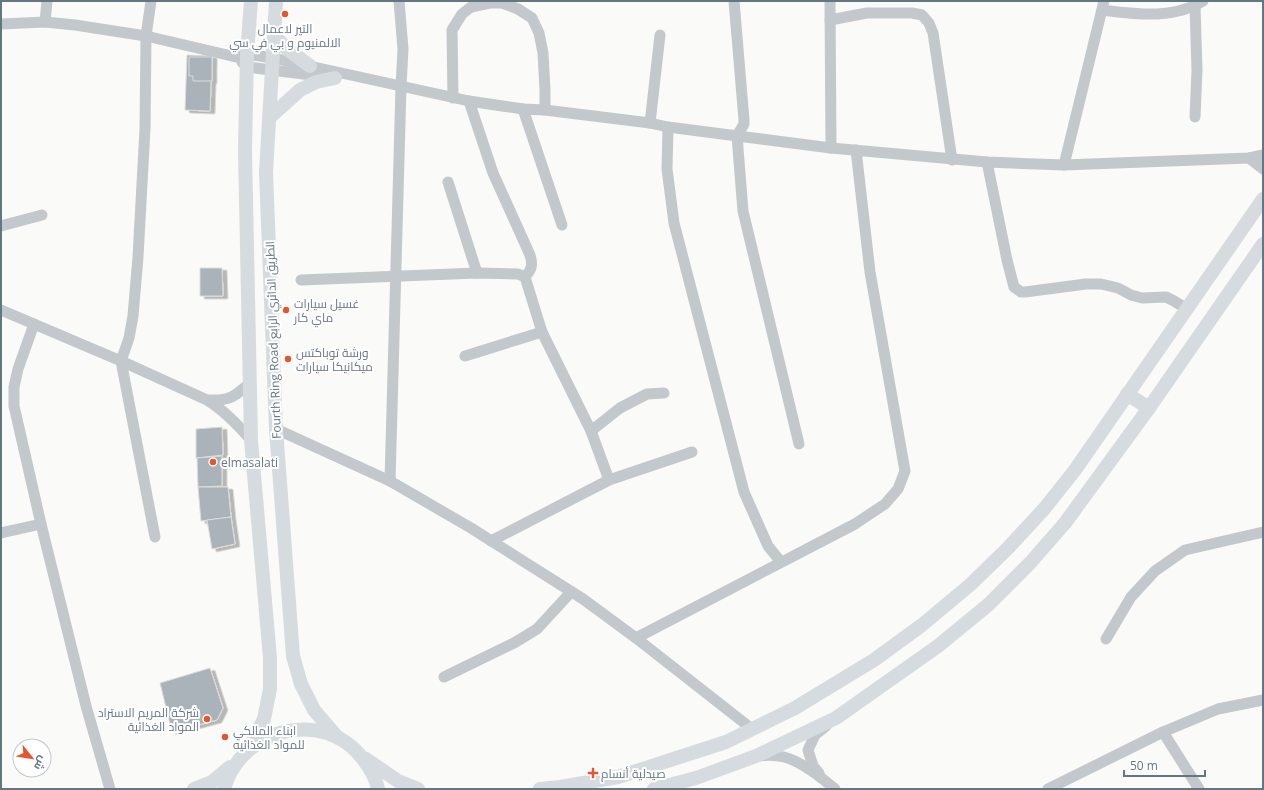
<svg xmlns="http://www.w3.org/2000/svg" width="1264" height="790" viewBox="0 0 1264 790" font-family="'Open Sans',Cairo,sans-serif">
  <style>
    .building { fill: #aab3b9; stroke: #dcdcda; filter: url(#shadow) }
    .lines { fill: none; stroke-linecap: round; stroke-linejoin: round }
    .minor { stroke: #c3c8cc; stroke-width: 11 }
    .major { stroke: #d6dbdf; stroke-width: 14 }
    .poi-dot { fill: #e4572e; stroke: #fff; stroke-width: 1.5 }
    .labels { text-anchor: middle; dominant-baseline: central; stroke-width: 4; stroke-linejoin: round; paint-order: stroke }
    .poi-label { font-size: 12px; fill: #657683; stroke: #fff; text-anchor: start }
    .street-label { font-size: 12px; fill: #657683; stroke: #fff }
  </style>
  <defs>
    <filter id="shadow"><feDropShadow dx="4.5" dy="2.5" stdDeviation="0" flood-color="#0004"/></filter>
  </defs>
  <rect width="100%" height="100%" fill="#fafaf8"/>
  <g class="building">
    <polygon points="187,55 212,56 210,111 185,110"/>
    <polygon points="189,57 212,57 212,81 193,81 193,76 189,76"/>
    <polygon points="200,268 222,268 223,296 200,296"/>
    <polygon points="222,427 223,455 196,458 196,429"/>
    <polygon points="222,456 222,486 198,487 197,458"/>
    <polygon points="198,487 228,487 231,517 201,521"/>
    <polygon points="231,517 235,544 212,549 207,520"/>
    <polygon points="210,668 223,708 217,720 172,732 160,683"/>
  </g>
  <g class="lines">
    <g class="minor">
      <polyline points="151,1 146,36 145,129 138,257 133,316 129,338 121,361 155,537"/>
      <polyline points="734,1 744,120 744,124 737,136 743,211 799,444"/>
      <polyline points="830,1 831,148"/>
      <polyline points="1195,6 1197,70 1195,117"/>
      <path d="M 1102,10 C 1137,14 1172,20 1203,1"/>
      <polyline points="830,20 867,13 912,13 922,15 929,23 933,33 952,160"/>
      <polyline points="45,22 47,1"/>
      <polyline points="1,24 45,22 75,25 146,36 236,57 247,54 273,58 469,101 523,109 545,110 650,123 668,127 831,148 987,162 1064,165 1249,158 1263,155"/>
      <polyline points="242,62 247,67 328,77"/>
      <polyline points="453,98 452,30 462,14 471,7 490,3 502,3 518,9 532,18 539,33 543,53 545,90 545,110"/>
      <path d="M 469,101 L 493,173 L 530,255 C 533,265 532,269 525,277"/>
      <polyline points="523,109 562,225"/>
      <polyline points="650,123 660,35"/>
      <polyline points="668,127 667,169 674,223 744,492 768,546 781,562"/>
      <polyline points="1249,158 1263,169"/>
      <polyline points="987,162 1007,260 1014,287 1021,292 1025,292 1086,284 1101,284 1118,288 1131,295 1142,298 1166,297 1174,301 1187,309"/>
      <polyline points="1064,165 1104,1"/>
      <polyline points="448,182 477,273"/>
      <polyline points="1,226 42,215"/>
      <polyline points="301,280 477,273 518,274 525,277 542,332 591,431 609,480"/>
      <path d="M 1,310 L 121,361 L 207,400 C 225,411 238,425 251,440"/>
      <polyline points="465,356 542,332"/>
      <path d="M 208,400 C 230,401 234,397 250,383"/>
      <polyline points="276,429 390,481 471,528 583,599 636,638 752,729"/>
      <polyline points="591,431 620,408 647,394 664,393"/>
      <polyline points="390,481 401,87 403,49 399,1"/>
      <polyline points="41,524 86,706 110,789"/>
      <polyline points="1,533 41,524 14,406 14,387 18,369 34,324"/>
      <polyline points="491,541 609,480 692,452"/>
      <polyline points="636,638 855,524 885,504 898,489 905,471 870,272 856,150"/>
      <polyline points="1106,639 1131,597 1155,571 1185,550 1263,532"/>
      <polyline points="444,677 514,643 537,629 571,592"/>
      <polyline points="1163,732 1199,789"/>
      <path d="M 759,756 C 767,755 776,755 784,757 C 801,761 822,778 835,789"/>
      <polyline points="819,773 813,766 808,750 815,735 826,726"/>
      <polyline points="1048,789 1163,732 1218,709 1263,700"/>
    </g>
    <g class="major">
      <polyline points="276,1 266,172 276,429 293,656 301,684 314,710 338,738"/>
      <polyline points="274,35 287,49 310,66"/>
      <polyline points="270,117 300,90 316,82 335,78"/>
      <polyline points="1127,394 1149,408"/>
      <polyline points="250,747 264,719 270,689 270,658 251,440 245,151 247,54 251,1"/>
      <polyline points="366,759 398,781 418,789"/>
      <polyline points="194,789 212,782 230,767"/>
      <path d="M 224,789 C 241,728 324,707 363,759 C 370,768 376,778 378,789"/>
      <polyline points="540,789 560,787 618,777 726,742 795,708 874,660 922,625 971,584 1008,548 1044,509 1075,470 1263,199"/>
      <polyline points="654,789 696,778 756,756 836,718 938,646 988,605 1030,563 1065,523 1149,408 1263,244"/>
    </g>
  </g>
  <g class="poi-dot">
    <circle cx="285" cy="14" r="4"/>
    <circle cx="286" cy="310" r="4"/>
    <circle cx="288" cy="359" r="4"/>
    <circle cx="213" cy="462" r="4"/>
    <circle cx="207" cy="719" r="4"/>
    <circle cx="225" cy="737" r="4"/>
    <path d="M591 767h4v4h4v4h-4v4h-4v-4h-4v-4h4z"/>
  </g>
  <g class="labels">
    <g class="poi-label">
      <text x="285" y="28" text-anchor="middle">التير لاعمال<tspan x="285" dy="14">الالمنيوم و بي في سي</tspan></text>
      <text x="294" y="303">غسيل سيارات<tspan x="294" dy="14">ماي كار</tspan></text>
      <text x="296" y="352">ورشة توباكتس<tspan x="296" dy="14">ميكانيكا سيارات</tspan></text>
      <text x="221" y="462">elmasalati</text>
      <text x="199" y="712" text-anchor="end">شركة المريم الاستراد<tspan x="199" dy="14">المواد الغذائية</tspan></text>
      <text x="233" y="730">ابناء المالكي<tspan x="233" dy="14">للمواد الغذائيه</tspan></text>
      <text x="601" y="773">صيدلية أنسام</text>
    </g>
    <g class="street-label">
      <text transform="translate(273 340) rotate(-92)">Fourth Ring Road الطريق الدائري الرابع</text>
    </g>
  </g>
  <rect width="1264" height="790" fill="none" stroke="#657683" stroke-width="4"/>
  <g transform="translate(32 758) rotate(120)"><circle r="19" fill="#ffffff" stroke="#c1c8cd"/>
  <path d="M0-3L7 15L0 10L-7 15Z" fill="#e4572e"/>
  <text y="-6" font-size="11" font-weight="bold" text-anchor="middle" fill="#657683">ش</text>
  </g>
  <path d="M1124 770v6h81v-6" fill="none" stroke="#657683" stroke-width="2"/>
  <text x="1130" y="770" font-size="12" fill="#657683" stroke="#ffffff" stroke-width="3" paint-order="stroke">50 m</text>
</svg>
